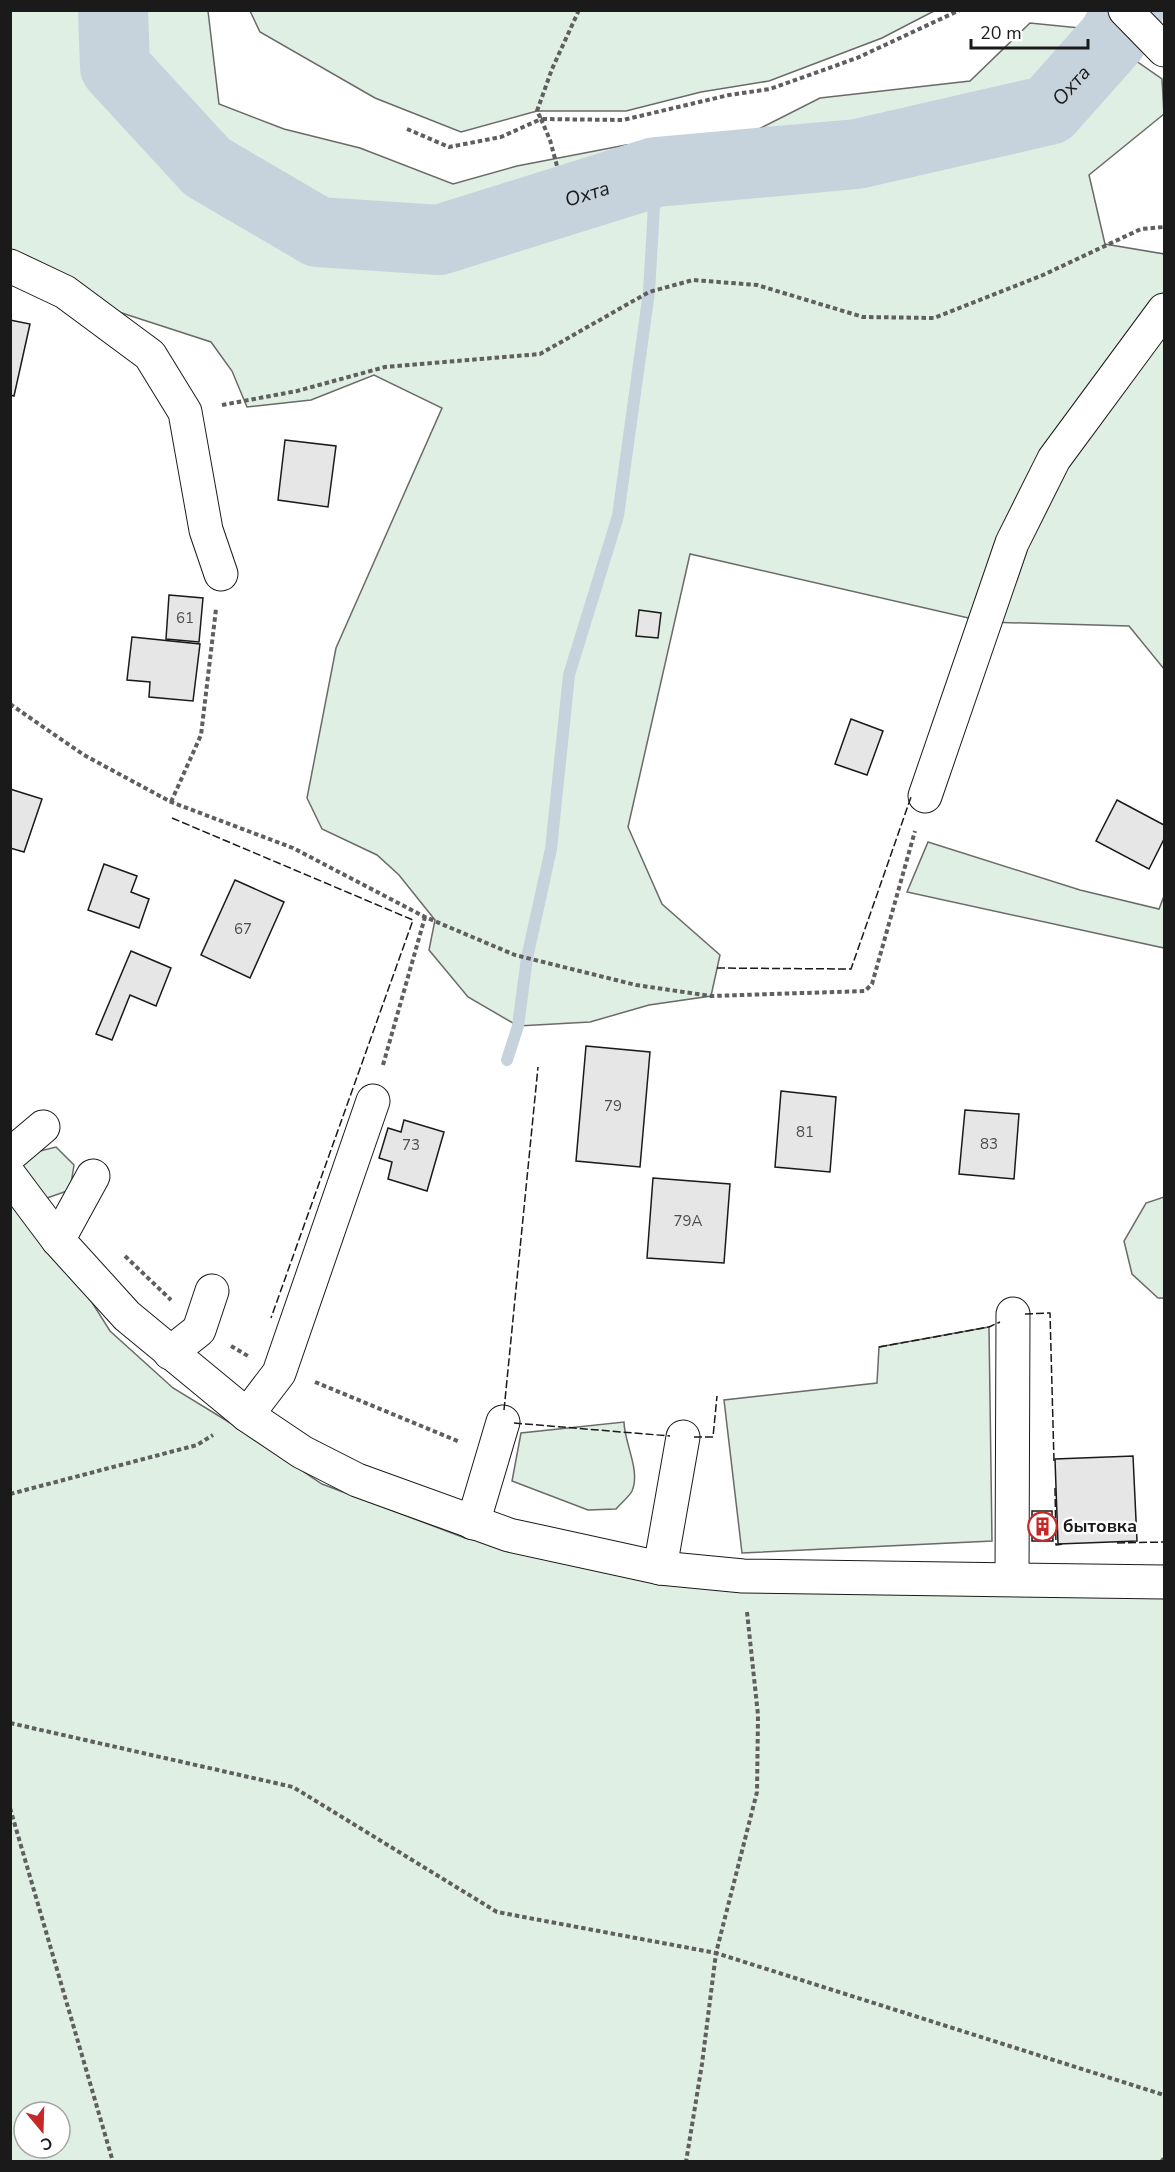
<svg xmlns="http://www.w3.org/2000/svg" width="1175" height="2172" viewBox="0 0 1175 2172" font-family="'Nunito Sans',sans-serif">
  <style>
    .green { fill: #e0efe3; stroke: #6a6a6a; stroke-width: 1.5; fill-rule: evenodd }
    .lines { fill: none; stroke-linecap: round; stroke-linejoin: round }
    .stream { stroke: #c6d2dc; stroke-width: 12 }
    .river { stroke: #c6d2dc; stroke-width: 70 }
    .building { fill: #e6e6e6; stroke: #1a1a1a; stroke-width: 1.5 }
    .minor-casing { stroke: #1a1a1a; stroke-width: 35 }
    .path { stroke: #5f5f5f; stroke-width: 4; stroke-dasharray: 4.5 3; stroke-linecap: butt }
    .minor { stroke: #fff; stroke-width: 33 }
    .fence { stroke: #1a1a1a; stroke-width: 1.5; stroke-dasharray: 8 3; stroke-linecap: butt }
    .labels { text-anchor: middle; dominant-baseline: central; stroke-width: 4.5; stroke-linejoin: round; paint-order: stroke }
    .number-label { font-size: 15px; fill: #4d4d4d }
    .poi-label { font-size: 18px; font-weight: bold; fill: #1a1a1a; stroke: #fff; text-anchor: start }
    .water-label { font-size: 20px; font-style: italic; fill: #1a1a1a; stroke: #fff }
  </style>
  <rect width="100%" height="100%" fill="#fff"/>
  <g class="green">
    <polygon points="11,11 208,11 219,104 284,129 360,148 453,184 517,166 626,145 753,132 820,98 970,81 1030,23 1090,29 1162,79 1164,114 1089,175 1105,244 1164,254 1164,669 1129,626 986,622 690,554 628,827 662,904 720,955 711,996 649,1005 590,1022 518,1026 468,997 429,950 435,920 399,875 377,855 322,829 307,798 336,648 442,408 374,375 311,400 247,407 232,371 211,342 11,277"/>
    <polygon points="250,11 934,11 882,38 769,81 701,92 626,111 537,111 461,132 375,98 260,32"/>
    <polygon points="928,842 1080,890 1159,909 1164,896 1164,948 907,892"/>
    <path d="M 56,1147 L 74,1165 L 70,1190 L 30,1204 L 110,1331 L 173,1388 L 237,1427 L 322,1484 L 465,1538 L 655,1572 L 1164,1568 L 1164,2161 L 11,2162 L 10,1171 L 32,1153 ZM 24,2112 L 60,2112 L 60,2148 L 24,2148 Z"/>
    <polygon points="1164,1197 1164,1298 1158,1298 1132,1274 1124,1241 1146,1203"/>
    <polygon points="989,1327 992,1541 742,1553 724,1400 877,1383 879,1347"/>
    <path d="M 624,1422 C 624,1442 641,1471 632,1491 C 629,1497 620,1504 616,1509 L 588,1510 L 512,1481 L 521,1433 Z"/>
  </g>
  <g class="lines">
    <polyline class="stream" points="507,1060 518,1026 527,958 551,849 569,675 618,516 649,292 656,172"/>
    <path class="river" id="s1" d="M 113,10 L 115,67 L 207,167 L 318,232 L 439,240 L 656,172 L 857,154 L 1049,110 L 1112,39 L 1129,10"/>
  </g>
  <g class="building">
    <polygon points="10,320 30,324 14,396 10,395"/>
    <polygon points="285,440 336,446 328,507 278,500"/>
    <polygon points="169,595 203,598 199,642 166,639"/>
    <polygon points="639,610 661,613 658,638 636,636"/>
    <polygon points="132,637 200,644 193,701 149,697 150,682 127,680"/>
    <polygon points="851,719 883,731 867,775 835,764"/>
    <polygon points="10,789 42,799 24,852 10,848"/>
    <polygon points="1117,800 1164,825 1164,839 1149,869 1096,841"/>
    <polygon points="104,864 137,876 131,892 149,899 139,928 88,910"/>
    <polygon points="235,880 284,902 250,978 201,955"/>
    <polygon points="131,951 171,968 156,1006 130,995 112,1040 96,1034"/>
    <polygon points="586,1046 650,1052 640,1167 576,1161"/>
    <polygon points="781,1091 836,1097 830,1172 775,1167"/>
    <polygon points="965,1110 1019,1114 1014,1179 959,1174"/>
    <polygon points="404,1120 444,1132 427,1191 388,1179 392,1162 379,1158 388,1128 401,1132"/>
    <polygon points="653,1178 730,1184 724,1263 647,1258"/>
    <polygon points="1133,1456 1137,1541 1058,1544 1055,1459"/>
    <polygon points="1032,1511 1052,1511 1053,1541 1032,1541"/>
  </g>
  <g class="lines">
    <defs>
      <g id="minor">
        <polyline points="1125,10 1164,50"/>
        <polyline points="10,266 65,292 150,355 185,412 206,530 221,574"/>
        <polyline points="925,796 1012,543 1054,459 1164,310"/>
        <polyline points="10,1155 43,1127"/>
        <polyline points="10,1176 58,1240 127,1316 247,1415 302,1452 357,1480 509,1535 660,1568 743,1576 1164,1582"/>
        <polyline points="58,1240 93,1176"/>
        <polyline points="170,1353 199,1330 212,1291"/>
        <polyline points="247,1415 279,1373 373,1101"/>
        <polyline points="473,1523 503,1422"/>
        <polyline points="660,1568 683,1437"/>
        <polyline points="1012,1579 1013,1314"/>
      </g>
    </defs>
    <use href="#minor" class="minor-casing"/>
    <g class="path">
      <polyline points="579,10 552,69 537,111 541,119 623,120 729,95 770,89 857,58 960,10"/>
      <polyline points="407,129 449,147 501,137 541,119 550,140 557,166"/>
      <polyline points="222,405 297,391 385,367 540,354 649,292 693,280 757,285 863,317 934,318 1043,275 1141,229 1164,227"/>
      <polyline points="10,704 84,755 171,802 293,848 425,917 515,955 636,985 711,996 865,991 872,984 915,831"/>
      <polyline points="171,802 201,735 216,609"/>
      <polyline points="383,1065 425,917"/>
      <polyline points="125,1256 171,1300"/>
      <polyline points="231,1346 248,1356"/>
      <polyline points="315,1382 460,1442"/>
      <polyline points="10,1494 197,1445 213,1435"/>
      <polyline points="747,1612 758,1715 757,1792 716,1953 1164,2095"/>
      <polyline points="10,1723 293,1787 497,1912 716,1953 702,2064 686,2162"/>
      <polyline points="10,1808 113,2162"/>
      <polyline points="1161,2162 1164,2158"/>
    </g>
    <use href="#minor" class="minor"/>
    <g class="fence">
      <polyline points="172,818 413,920 271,1318"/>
      <polyline points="717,968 851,969 911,797"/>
      <polyline points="1025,1314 1050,1313 1054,1461"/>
      <polyline points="879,1347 989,1327 1000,1322"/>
      <polyline points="504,1410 538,1067"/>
      <polyline points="514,1423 670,1436"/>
      <polyline points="694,1437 713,1437 717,1396"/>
      <polyline points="1055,1488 1056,1545 1063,1544"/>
      <polyline points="1117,1543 1164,1542"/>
    </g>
  </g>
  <defs>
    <symbol id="building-ring" viewBox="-11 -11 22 22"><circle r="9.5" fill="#fff" stroke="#c62828" stroke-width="1.5"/><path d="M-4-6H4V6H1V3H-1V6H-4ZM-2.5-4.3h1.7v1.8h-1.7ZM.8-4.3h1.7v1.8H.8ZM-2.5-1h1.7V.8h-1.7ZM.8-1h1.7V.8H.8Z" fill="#c62828"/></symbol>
  </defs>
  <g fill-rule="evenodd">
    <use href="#building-ring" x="1026" y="1510" width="33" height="33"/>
  </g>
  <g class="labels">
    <g class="number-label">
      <text x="185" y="618">61</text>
      <text x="243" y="929">67</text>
      <text x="613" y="1106">79</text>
      <text x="805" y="1132">81</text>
      <text x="989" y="1144">83</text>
      <text x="411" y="1145">73</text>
      <text x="688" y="1221">79А</text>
    </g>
    <g class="poi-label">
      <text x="1063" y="1526">бытовка</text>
    </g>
    <g class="water-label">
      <text stroke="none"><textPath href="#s1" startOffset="1102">Охта</textPath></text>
      <text stroke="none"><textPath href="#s1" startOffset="598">Охта</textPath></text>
    </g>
  </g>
  <rect width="1175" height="2172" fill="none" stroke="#1a1a1a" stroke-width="24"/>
  <g transform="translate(42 2130) rotate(161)"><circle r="28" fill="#ffffff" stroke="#a3a3a3" stroke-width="1.5"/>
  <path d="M0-4.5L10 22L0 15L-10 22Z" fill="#c62828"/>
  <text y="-9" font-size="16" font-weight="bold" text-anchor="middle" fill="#1a1a1a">С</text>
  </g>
  <path d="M971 39v9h117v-9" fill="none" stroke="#1a1a1a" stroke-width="3"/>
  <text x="980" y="39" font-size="18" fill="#1a1a1a" stroke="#ffffff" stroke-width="4.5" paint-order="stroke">20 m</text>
</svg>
